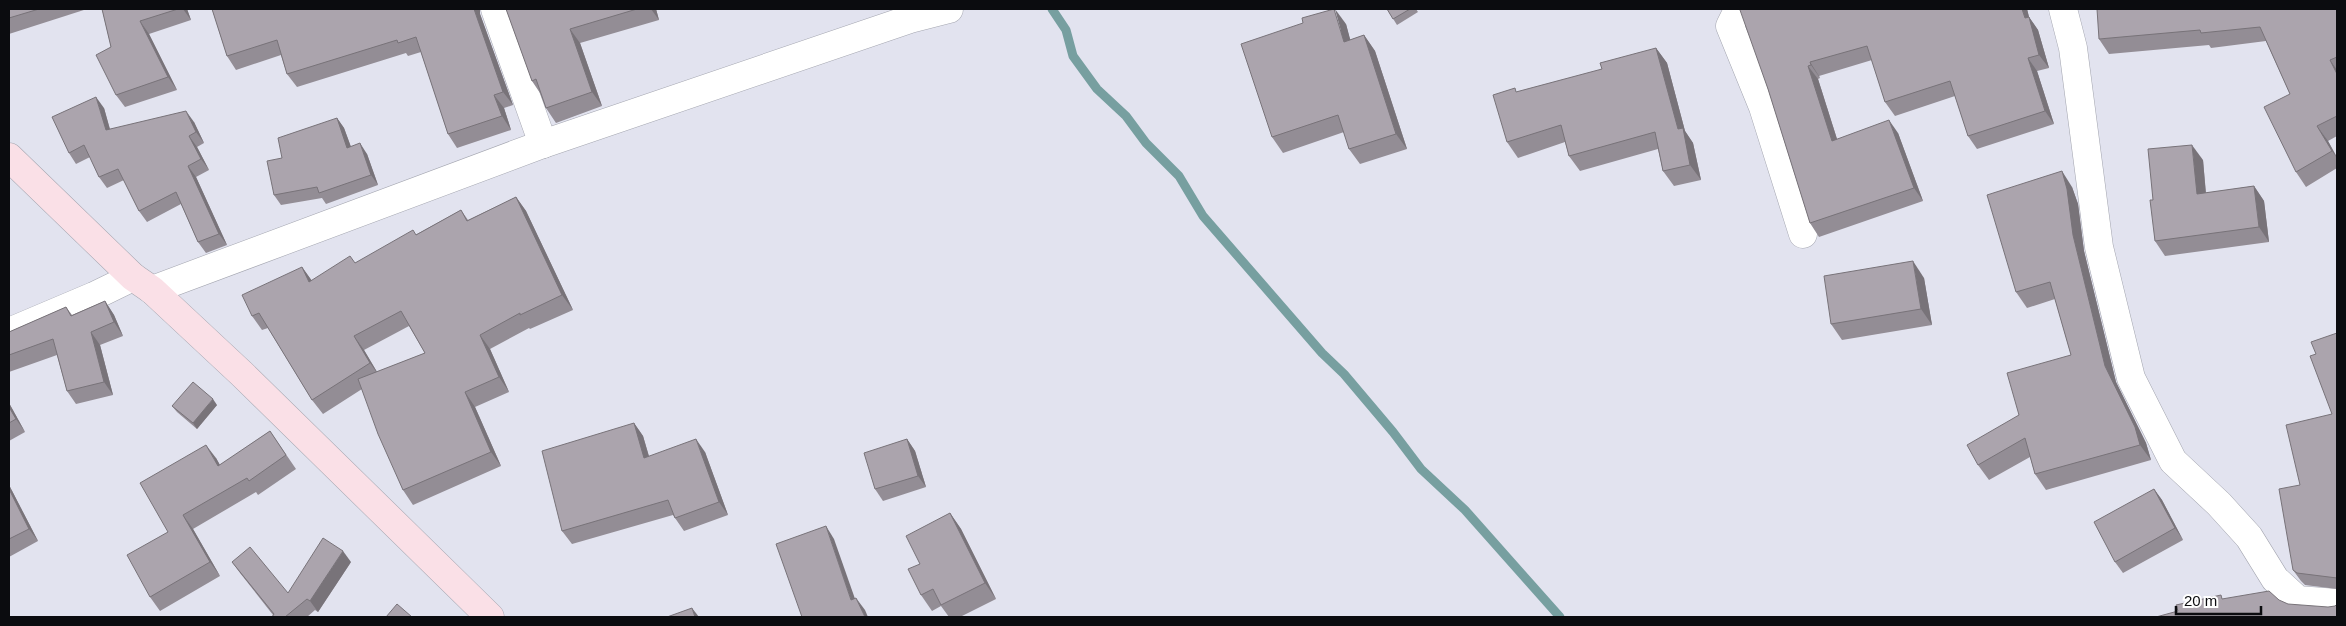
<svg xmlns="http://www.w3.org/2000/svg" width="2346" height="626" viewBox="0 0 2346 626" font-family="Helvetica,sans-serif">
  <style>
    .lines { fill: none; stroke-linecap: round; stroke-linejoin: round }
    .stream { stroke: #779fa0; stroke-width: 9 }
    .minor-casing { stroke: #a4a6b0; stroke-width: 29 }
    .tertiary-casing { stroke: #a4a6b0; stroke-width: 29 }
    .secondary-casing { stroke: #a4a6b0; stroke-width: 29 }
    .minor { stroke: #fff; stroke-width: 28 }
    .tertiary { stroke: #fff; stroke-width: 28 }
    .secondary { stroke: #fae0e7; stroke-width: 28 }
    .wall { fill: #938d95; fill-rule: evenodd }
    .shaded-wall { fill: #787379 }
    .building { fill: #aba4ad; stroke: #787379 }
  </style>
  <rect width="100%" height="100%" fill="#e2e3ef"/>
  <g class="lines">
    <polyline class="stream" points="1052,9 1066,30 1073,56 1097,89 1126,116 1146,143 1179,176 1203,216 1322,353 1344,374 1393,432 1421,469 1465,510 1560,617"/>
    <defs>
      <g id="minor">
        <polyline points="495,9 543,144"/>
        <polyline points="1742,9 1735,16 1730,26 1763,107 1803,234"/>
        <polyline points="2063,9 2073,48 2099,247 2131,378 2173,461 2219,504 2249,537 2275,579 2298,600 2337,603"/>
        <polyline points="9,332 94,296 133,277"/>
      </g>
      <polyline id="tertiary" points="152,290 543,144 910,19 949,9"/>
      <polyline id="secondary" points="9,157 133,277 152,290 242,374 490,617"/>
    </defs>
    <use href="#minor" class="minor-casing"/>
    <use href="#tertiary" class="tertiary-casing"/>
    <use href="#secondary" class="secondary-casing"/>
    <use href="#minor" class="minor"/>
    <use href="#tertiary" class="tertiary"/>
    <use href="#secondary" class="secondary"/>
  </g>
  <g class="wall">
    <polygon points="9,9 87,9 9,34"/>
    <polygon points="102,9 187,9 191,20 149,34 177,90 125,107 116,95 111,47"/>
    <polygon points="212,9 480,9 480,14 513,105 504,108 511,130 457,148 448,134 421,52 408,56 406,53 297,87 287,74 281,55 236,70 227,56"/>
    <polygon points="506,9 656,9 659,20 580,43 602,106 556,123 546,108 540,93 532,81"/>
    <polygon points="1387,9 1416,9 1418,12 1397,25"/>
    <polygon points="1741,9 2027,9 2029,17 2038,30 2049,68 2037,71 2054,124 1977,149 1968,136 1955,96 1895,116 1885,102 1872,60 1819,76 1820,78 1818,79 1837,139 1898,133 1923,201 1819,237 1810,223 1768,89"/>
    <polygon points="2337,9 2337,136 2328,141 2337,157 2337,168 2306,187 2296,172 2290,94 2266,41 2211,48 2209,45 2109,54 2099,39"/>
    <polygon points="1346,24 1350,40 1364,35 1375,51 1407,149 1360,164 1349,149 1344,132 1283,153 1272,137"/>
    <polygon points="1656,48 1667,63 1685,131 1693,143 1701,180 1674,186 1663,171 1658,149 1580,171 1569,156 1565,142 1518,158 1507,142 1602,69"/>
    <polygon points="104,108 110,129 194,122 204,143 197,147 209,170 196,177 227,245 206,253 198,242 181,204 147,222 139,211 124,180 107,188 99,177 90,157 76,164 69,153"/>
    <polygon points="337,118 344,128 351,147 367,154 378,185 326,204 322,198 281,205 274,195 282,158"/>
    <polygon points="2203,160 2206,193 2254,186 2264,201 2269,242 2165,256 2155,241 2153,200"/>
    <polygon points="2072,187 2078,204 2084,251 2116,382 2146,443 2151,460 2046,490 2035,474 2030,457 1989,480 1978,465 2019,415 2071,355 2055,299 2027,308 2016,292"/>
    <path d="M 516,197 L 526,211 L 573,310 L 530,329 L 529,328 L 490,349 L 509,392 L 475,407 L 501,466 L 413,505 L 403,490 L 362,389 L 323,414 L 312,400 L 268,328 L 262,330 L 252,316 L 302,267 L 312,281 L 355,263 L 417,234 L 461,210 L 468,220 ZM 409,326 L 425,353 L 377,372 L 364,350 Z"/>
    <polygon points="1924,278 1932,325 1842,340 1831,324"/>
    <polygon points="105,301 114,315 123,336 100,345 113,395 76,404 67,391 57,355 9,372 9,332 66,307 72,315"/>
    <polygon points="2337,333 2337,589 2305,585 2301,581 2293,570 2300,485 2332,414 2316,354"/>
    <polygon points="9,403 25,432 9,441"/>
    <polygon points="217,405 197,429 177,412 172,406"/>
    <polygon points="634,423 643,436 649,456 705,452 728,515 684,531 675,518 673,515 572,544 562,531"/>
    <polygon points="270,431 296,469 258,495 256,492 193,529 220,576 160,611 150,597 168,532 216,458 220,465"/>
    <polygon points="907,439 915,451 926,487 883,501 875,489"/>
    <polygon points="9,485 38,541 9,557"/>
    <polygon points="2154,489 2162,500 2183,540 2123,573 2115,562"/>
    <polygon points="950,513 961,529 996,599 960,617 949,617 941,606 932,611 921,595 920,564"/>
    <polygon points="232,562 288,593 351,562 318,612 315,610 307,617 272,617 273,615 240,573"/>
  </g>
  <g class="shaded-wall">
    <polygon points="183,9 187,9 191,20"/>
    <polygon points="474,9 480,9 480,14 513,105 503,92"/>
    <polygon points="651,9 656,9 659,20"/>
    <polygon points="1335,9 1346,24 1355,57 1344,42"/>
    <polygon points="2022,9 2027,9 2029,17 2038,30 2049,68 2039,55"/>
    <polygon points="140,21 149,34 177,90 168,77"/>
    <polygon points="570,29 580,43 602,106 592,92"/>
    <polygon points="1364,35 1375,51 1407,149 1396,134"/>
    <polygon points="1656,48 1667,63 1685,131 1693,143 1701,180 1690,165 1678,129"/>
    <polygon points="2028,58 2037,71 2054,124 2045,111"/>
    <polygon points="2330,60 2337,70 2337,74"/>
    <polygon points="1810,62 1819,76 1820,78 1811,65"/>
    <polygon points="1808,66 1818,79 1842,155 1832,141"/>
    <polygon points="494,95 504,108 511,130 502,116"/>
    <polygon points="96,97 104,108 113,141 106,130"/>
    <polygon points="186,111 194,122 204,143 196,132"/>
    <polygon points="337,118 344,128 355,158 347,148"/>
    <polygon points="1889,120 1898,133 1923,201 1914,188"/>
    <polygon points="2317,126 2328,141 2337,158 2332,151"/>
    <polygon points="189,136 197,147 209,170 201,159"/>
    <polygon points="360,143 367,154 378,185 371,175"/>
    <polygon points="2192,145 2203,160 2207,208 2197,194"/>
    <polygon points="188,166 196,177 227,245 219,234"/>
    <polygon points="2062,171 2072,187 2078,204 2084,251 2116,382 2146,443 2151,460 2140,445 2105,366 2073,235"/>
    <polygon points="2254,186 2264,201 2269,242 2259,227"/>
    <polygon points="516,197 526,211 573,310 562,295"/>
    <polygon points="1913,261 1924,278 1932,325 1921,309"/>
    <polygon points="302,267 312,281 309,282"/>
    <polygon points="105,301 114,315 123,336 114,322"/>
    <polygon points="91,332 100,345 113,395 104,382"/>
    <polygon points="480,335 490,349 509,392 499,377"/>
    <polygon points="354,336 364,350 380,377 370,363"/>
    <polygon points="465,392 475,407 501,466 491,452"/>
    <polygon points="213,399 217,405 197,429 193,423"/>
    <polygon points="9,403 25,432 16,419 9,407"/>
    <polygon points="634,423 643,436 653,471 644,458"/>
    <polygon points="696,439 705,452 728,515 719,502"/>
    <polygon points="907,439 915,451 926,487 918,476"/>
    <polygon points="206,445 216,458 228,480 218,466"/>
    <polygon points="9,485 38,541 29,529 9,489"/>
    <polygon points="2154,489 2162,500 2183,540 2175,528"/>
    <polygon points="950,513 961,529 996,599 985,583"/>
    <polygon points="183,515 193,529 220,576 210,562"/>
    <polygon points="826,526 834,539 860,613 851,600"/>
    <polygon points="343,551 351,562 318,612 310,601"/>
    <polygon points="856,598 865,610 868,617 865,617"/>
    <polygon points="692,608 699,617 695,617"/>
  </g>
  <g class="building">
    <polygon points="9,9 39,9 9,18"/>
    <polygon points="102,9 178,9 140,21 168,77 116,95 96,55 111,47"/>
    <polygon points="212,9 474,9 503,92 494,95 502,116 448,134 416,37 398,43 397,40 287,74 277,40 227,56"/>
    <polygon points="506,9 637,9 570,29 592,92 546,108 536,79 532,81"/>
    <polygon points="1334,9 1344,42 1364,35 1396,134 1349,149 1338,115 1272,137 1241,44 1303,23 1302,18"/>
    <polygon points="1387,9 1410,9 1393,19"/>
    <polygon points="1741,9 2022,9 2025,18 2029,17 2039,55 2028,58 2045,111 1968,136 1950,81 1885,102 1867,46 1810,62 1811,65 1808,66 1832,141 1889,120 1914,188 1810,223 1768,89 1740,10"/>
    <polygon points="2097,9 2337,9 2337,57 2330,60 2337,74 2337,116 2317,126 2332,151 2296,172 2264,107 2290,94 2260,27 2201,33 2200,30 2099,39"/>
    <polygon points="1656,48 1678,129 1683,128 1690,165 1663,171 1655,132 1569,156 1561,125 1507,142 1493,95 1515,88 1516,92 1602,69 1600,63"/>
    <polygon points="96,97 106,130 186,111 196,132 189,136 201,159 188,166 219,234 198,242 176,192 139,211 118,169 99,177 84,145 69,153 52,117"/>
    <polygon points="337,118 347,148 360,143 371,175 319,193 317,187 274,195 267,161 282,158 278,138"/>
    <polygon points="2192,145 2197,194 2254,186 2259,227 2155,241 2150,200 2153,200 2148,149"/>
    <polygon points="2062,171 2067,189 2073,235 2105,366 2135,427 2140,445 2035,474 2025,438 1978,465 1967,445 2019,415 2007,373 2071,355 2050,282 2016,292 1987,195"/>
    <polygon points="516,197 562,295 520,315 520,313 480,335 499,377 465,392 491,452 403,490 378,434 358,379 425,353 401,311 354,336 370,363 312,400 259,313 252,316 242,295 302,267 309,282 350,256 355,263 413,230 416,235 461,210 467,221"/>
    <polygon points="1913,261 1921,309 1831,324 1824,276"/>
    <polygon points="105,301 114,322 91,332 104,382 67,391 53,339 9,355 9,332 66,307 71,316"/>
    <polygon points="2337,333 2337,578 2297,573 2293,570 2279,489 2300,485 2286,425 2332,414 2310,356 2316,354 2311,342"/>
    <polygon points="193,382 213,399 193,423 172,406"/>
    <polygon points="9,407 16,419 9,423"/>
    <polygon points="634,423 644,458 696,439 719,502 675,518 668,500 562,531 542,451"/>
    <polygon points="270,431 286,455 249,481 247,478 183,515 210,562 150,597 127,555 168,532 140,483 206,445 218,466"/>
    <polygon points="907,439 918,476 875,489 864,453"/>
    <polygon points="9,489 29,529 9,539"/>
    <polygon points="2154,489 2175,528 2115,562 2094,522"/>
    <polygon points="950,513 985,583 941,605 933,589 921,595 908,569 920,564 906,536"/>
    <polygon points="826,526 851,600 856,598 865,617 802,617 776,544"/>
    <polygon points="323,538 343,551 310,601 307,599 285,617 272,617 274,614 232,562 250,547 288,593"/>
    <polygon points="2269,591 2279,600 2288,604 2328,607 2335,606 2337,604 2337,617 2156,617 2178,611 2176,605 2221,595 2222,599"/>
    <polygon points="397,604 412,617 386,617"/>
    <polygon points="692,608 695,617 667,617"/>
  </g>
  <rect width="2346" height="626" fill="none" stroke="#0b0c0f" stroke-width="20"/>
  <path d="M2176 606v8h85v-8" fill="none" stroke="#0b0c0f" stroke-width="2.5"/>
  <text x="2184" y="606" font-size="15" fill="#0b0c0f" stroke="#ffffff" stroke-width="4" paint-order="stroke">20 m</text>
</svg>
